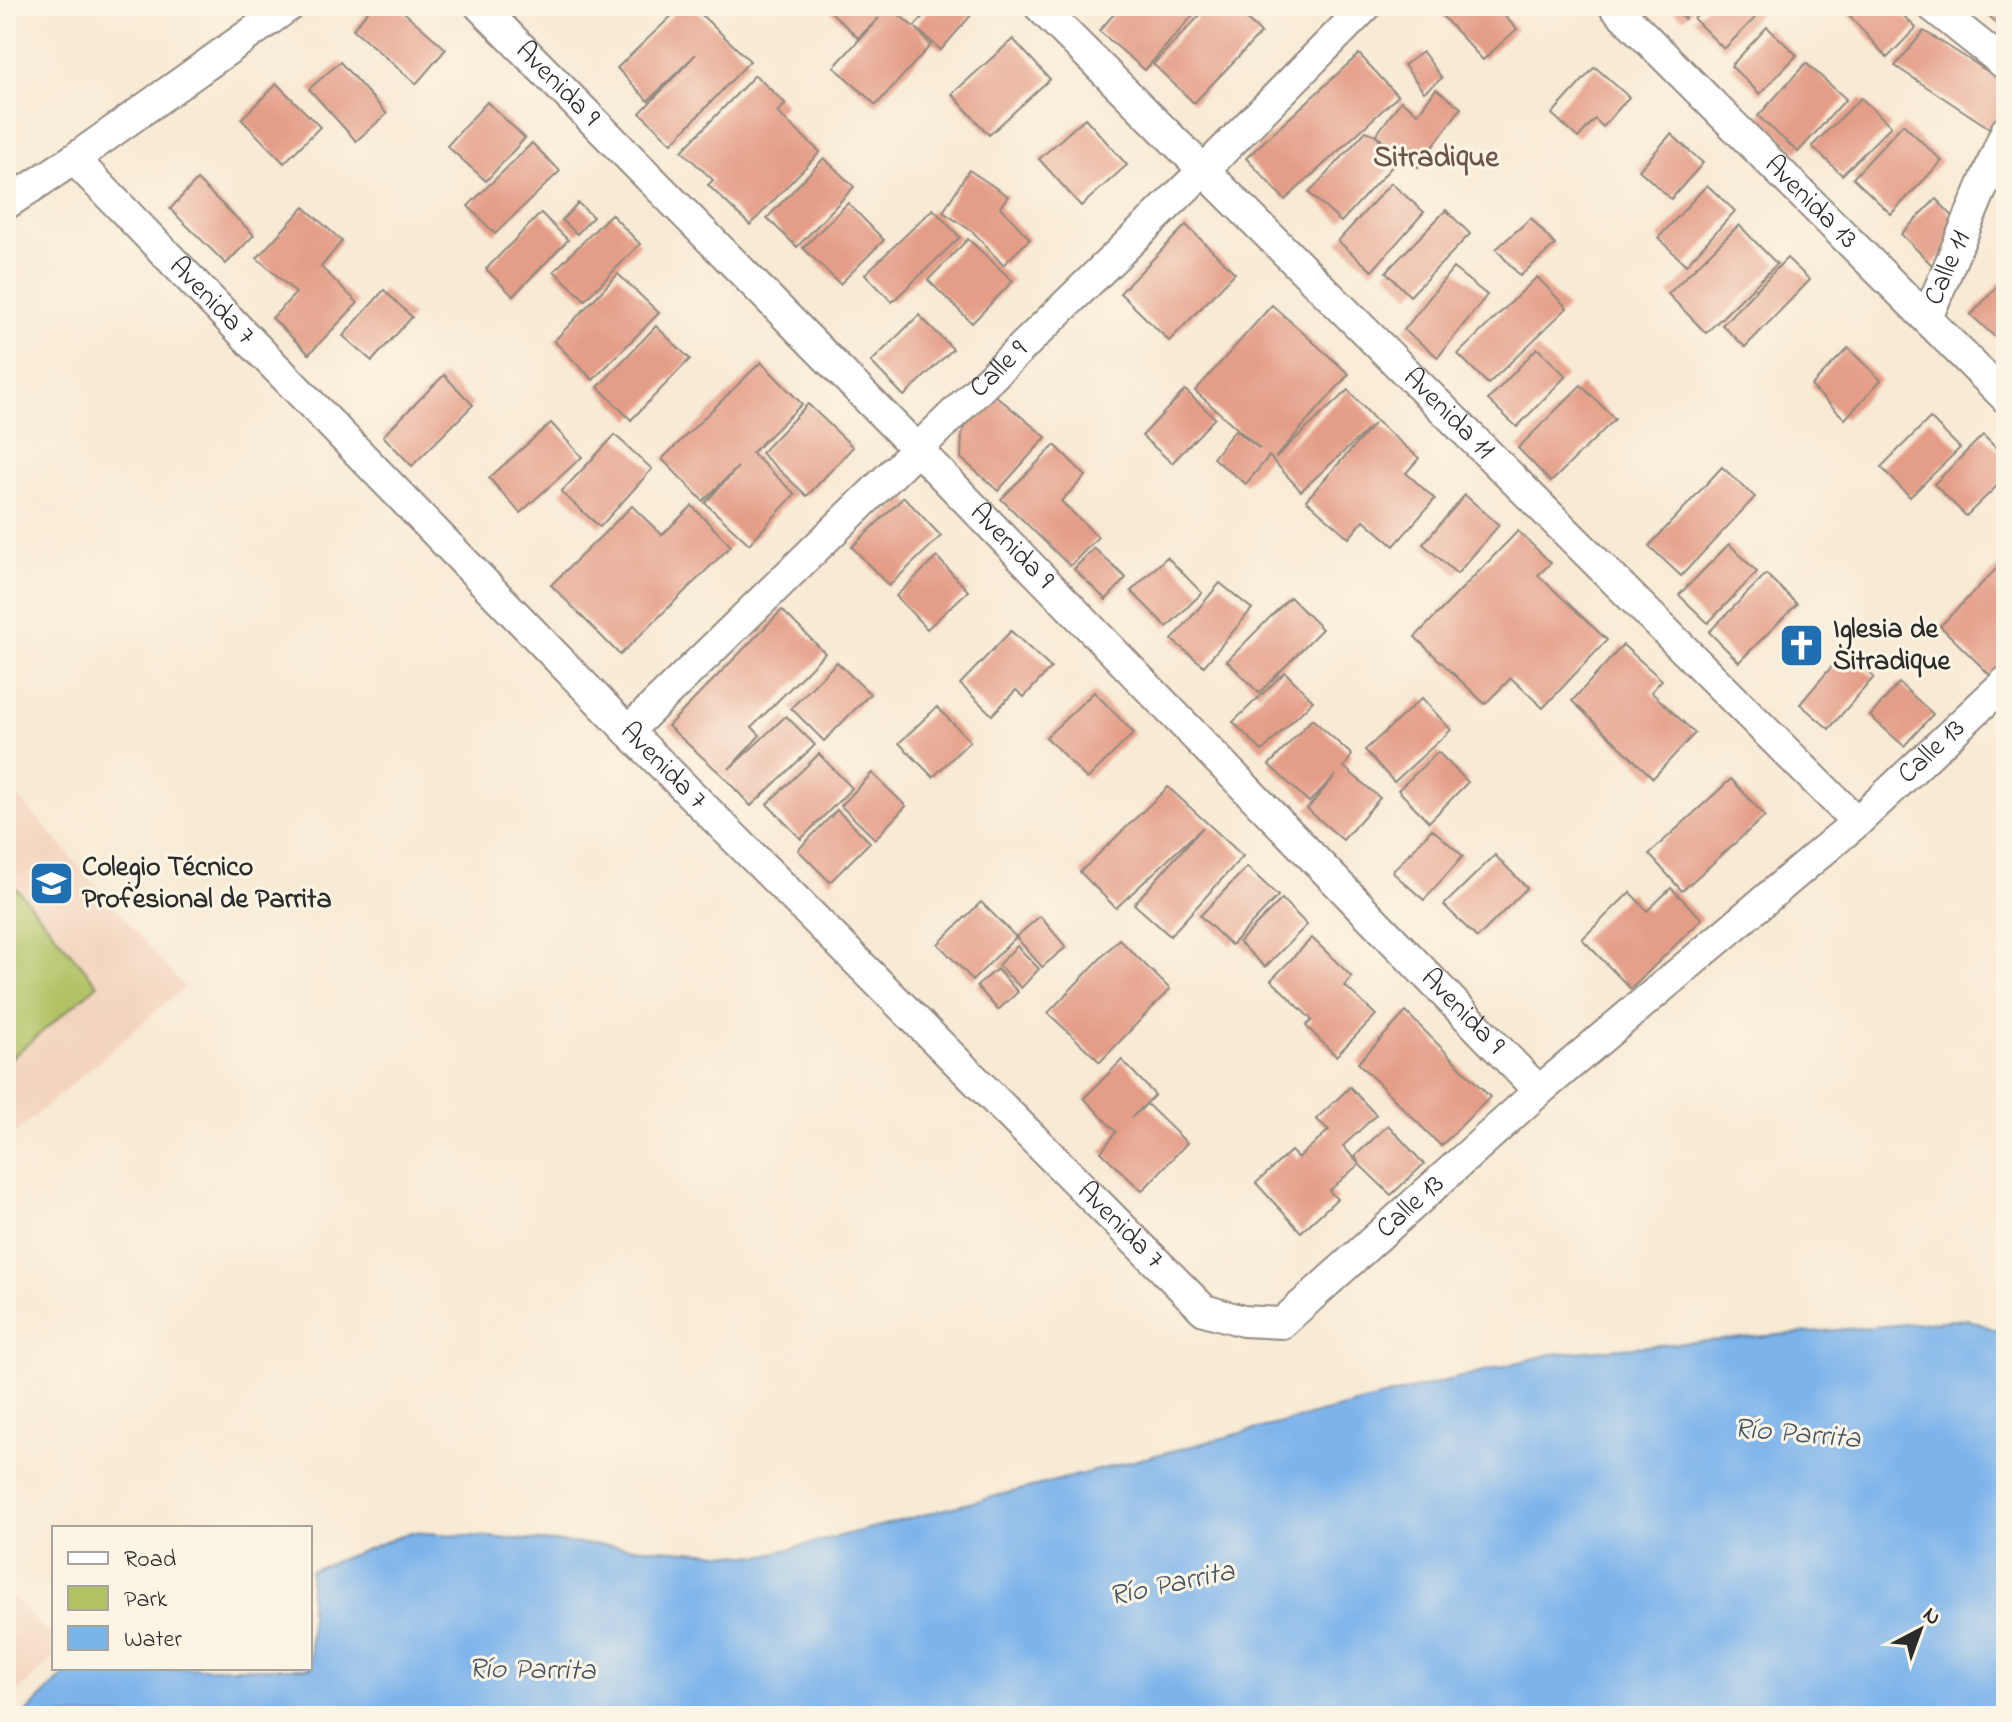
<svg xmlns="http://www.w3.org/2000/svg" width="2012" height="1722" viewBox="0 0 2012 1722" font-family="'Indie Flower',sans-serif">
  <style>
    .built { fill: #f3d4be }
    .green { fill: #b1c265; stroke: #6e7648; stroke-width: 2 }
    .water { fill: #7bb3eb; stroke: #536f8b; stroke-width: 2 }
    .building { fill: #e49d87 }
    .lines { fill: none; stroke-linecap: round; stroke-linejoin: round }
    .street-casing { stroke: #928a80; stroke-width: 34 }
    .street { stroke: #fff; stroke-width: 30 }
    .labels { text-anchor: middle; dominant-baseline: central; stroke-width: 6; stroke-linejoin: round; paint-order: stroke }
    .street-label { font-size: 28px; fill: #2b2b2b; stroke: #fcf5e5 }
    .poi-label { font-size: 28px; font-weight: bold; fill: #2b2b2b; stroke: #fcf5e5; text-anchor: start }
    .neighbourhood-label { font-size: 30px; font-weight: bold; fill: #6c534b; stroke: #fcf5e5 }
    .water-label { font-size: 30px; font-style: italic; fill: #435465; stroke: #fcf5e5 }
  </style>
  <rect width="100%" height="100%" fill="#fcf5e5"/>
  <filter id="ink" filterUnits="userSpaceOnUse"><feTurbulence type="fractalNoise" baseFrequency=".0125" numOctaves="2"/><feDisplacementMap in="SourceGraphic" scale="16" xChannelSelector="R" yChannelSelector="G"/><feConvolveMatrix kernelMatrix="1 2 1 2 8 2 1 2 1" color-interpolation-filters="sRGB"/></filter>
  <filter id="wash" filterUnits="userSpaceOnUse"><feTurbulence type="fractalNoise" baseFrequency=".006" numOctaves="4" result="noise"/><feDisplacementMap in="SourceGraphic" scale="32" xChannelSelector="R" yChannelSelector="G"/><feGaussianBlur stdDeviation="1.8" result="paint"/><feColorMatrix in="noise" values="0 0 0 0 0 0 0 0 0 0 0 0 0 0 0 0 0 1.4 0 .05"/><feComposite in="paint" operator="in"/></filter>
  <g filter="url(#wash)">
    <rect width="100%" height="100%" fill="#f8ead4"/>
    <g class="built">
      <polygon points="6,782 184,987 6,1141"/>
      <polygon points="6,1590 54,1640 54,1658 6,1702"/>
    </g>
    <polygon class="green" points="6,876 98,985 6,1062"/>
    <polygon class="water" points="1967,1319 2006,1334 2006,1716 23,1716 71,1668 310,1668 310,1571 411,1532 762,1556 1551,1354"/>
    <g id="blocks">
      <g class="building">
        <polygon points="372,6 397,6 446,49 416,84 353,29"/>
        <polygon points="567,6 590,6 580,17"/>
        <polygon points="682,6 692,6 750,61 672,143 640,113 696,54 648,101 617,68"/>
        <polygon points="825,6 891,6 889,7 914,27 932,6 979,6 941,50 916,28 931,45 876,105 834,67 879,18 858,38"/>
        <polygon points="1121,6 1201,6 1145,70 1099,31"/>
        <polygon points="1209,6 1232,6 1261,33 1194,103 1153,64"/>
        <polygon points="1256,6 1276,6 1267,16"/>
        <polygon points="1433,6 1495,6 1517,29 1483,60"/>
        <polygon points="1668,6 1695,6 1684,19"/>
        <polygon points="1707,6 1767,6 1724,49 1694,19"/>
        <polygon points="1859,6 1894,6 1916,28 1887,58 1849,15"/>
        <polygon points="1989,6 2006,6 2006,32 1984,11"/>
        <polygon points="1767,27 1797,55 1760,94 1731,66"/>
        <polygon points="1924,31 2006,83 2006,139 1895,66"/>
        <polygon points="1013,39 1050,79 989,135 952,94"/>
        <polygon points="1423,52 1442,78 1424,92 1404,65"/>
        <polygon points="1359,54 1398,96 1285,200 1246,158"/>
        <polygon points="340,62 387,114 356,141 309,89"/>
        <polygon points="1806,63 1846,99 1798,152 1758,116"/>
        <polygon points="1595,67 1629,97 1603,127 1595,119 1578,138 1552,114"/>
        <polygon points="755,75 786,104 777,112 820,152 750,225 708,185 713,180 682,151"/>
        <polygon points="277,84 320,127 284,163 241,119"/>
        <polygon points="1436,89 1461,108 1418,167 1376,135 1398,160 1341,222 1309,193 1366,131 1376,135 1401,101 1418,113"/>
        <polygon points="1861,98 1891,126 1842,175 1812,146"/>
        <polygon points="487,102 525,138 486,181 447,146"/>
        <polygon points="1085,118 1127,165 1081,206 1039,159"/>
        <polygon points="1903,124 1942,161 1891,214 1853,178"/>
        <polygon points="1671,134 1703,163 1671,199 1639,170"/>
        <polygon points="532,143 560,171 495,234 468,206"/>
        <polygon points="824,158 854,187 797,247 767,218"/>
        <polygon points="969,170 1008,196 1000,207 1030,239 1003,265 973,232 943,212"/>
        <polygon points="197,180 254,235 226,264 170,209"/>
        <polygon points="1391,183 1424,212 1372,271 1338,241"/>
        <polygon points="1707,185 1735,211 1686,265 1658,238"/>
        <polygon points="1936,199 1967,231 1932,265 1901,234"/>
        <polygon points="578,203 593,217 577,234 562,220"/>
        <polygon points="848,203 884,240 840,284 803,248"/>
        <polygon points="304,207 342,241 321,267 358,303 309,354 272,318 296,293 257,258"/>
        <polygon points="933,209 960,237 892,302 865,274"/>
        <polygon points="1446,210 1470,234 1410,296 1386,272"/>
        <polygon points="541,213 568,240 513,296 486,269"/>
        <polygon points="611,214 640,244 585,300 554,271"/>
        <polygon points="1531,218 1555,245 1520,276 1496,249"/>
        <polygon points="1186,225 1235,273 1169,341 1120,293"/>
        <polygon points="1739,225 1777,264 1706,333 1668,294"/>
        <polygon points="968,239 1013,281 972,323 928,280"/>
        <polygon points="1787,258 1810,280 1745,347 1722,325"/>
        <polygon points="1453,268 1487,295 1438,357 1404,330"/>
        <polygon points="618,274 659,313 593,380 554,341"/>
        <polygon points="1537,277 1567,308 1488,384 1458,354"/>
        <polygon points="2002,281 2006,285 2006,347 1971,315"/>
        <polygon points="384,290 412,317 372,361 343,336"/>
        <polygon points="1272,305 1349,374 1275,458 1348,390 1376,421 1419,458 1406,473 1435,499 1394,546 1364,520 1349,538 1306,500 1374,424 1301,491 1269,456 1246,484 1213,458 1235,430 1260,449 1195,391"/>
        <polygon points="919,315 953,349 904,396 871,362"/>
        <polygon points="656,326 690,359 631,420 598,387"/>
        <polygon points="1537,348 1566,376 1517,427 1488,400"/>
        <polygon points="1848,348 1881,380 1845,419 1811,386"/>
        <polygon points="761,362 802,404 752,453 795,494 749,544 705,503 738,467 703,501 662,459"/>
        <polygon points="444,375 473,405 412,466 383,436"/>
        <polygon points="1581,385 1615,419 1551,482 1518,448"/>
        <polygon points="984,386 1046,437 998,491 961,458 962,434"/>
        <polygon points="1185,390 1215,418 1172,463 1142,436"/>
        <polygon points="808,404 853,447 807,496 761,453"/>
        <polygon points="1930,418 1960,448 1910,497 1881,467"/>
        <polygon points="551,423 582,457 520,513 489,478"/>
        <polygon points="615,435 652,469 600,527 561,492"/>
        <polygon points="1983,435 2006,458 2006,477 1966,516 1934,484"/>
        <polygon points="1055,445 1086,476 1061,501 1098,537 1070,566 1001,499"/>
        <polygon points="1722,467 1755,497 1681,576 1649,546"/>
        <polygon points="1465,495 1499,525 1457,574 1423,544"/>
        <polygon points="904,497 941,536 889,586 852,547"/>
        <polygon points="632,506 662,535 692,506 731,546 620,655 551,585"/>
        <polygon points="1518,531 1551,563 1538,575 1607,640 1543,708 1511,678 1485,704 1415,637"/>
        <polygon points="1729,544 1757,572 1708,623 1679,595"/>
        <polygon points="1094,548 1126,578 1106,600 1074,569"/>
        <polygon points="937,557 968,591 927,629 896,596"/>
        <polygon points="1167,557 1202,593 1167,627 1131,591"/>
        <polygon points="2006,559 2006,663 1992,677 1940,626"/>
        <polygon points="1766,574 1797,604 1739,662 1709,632"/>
        <polygon points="1220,583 1252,609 1204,666 1172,640"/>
        <polygon points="1290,597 1322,629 1259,693 1227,661"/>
        <polygon points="782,610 825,653 752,727 760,735 729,769 786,716 815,745 751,806 723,776 668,726"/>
        <polygon points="1011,631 1051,668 1024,697 1016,690 992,715 960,684"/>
        <polygon points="1623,645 1662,680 1651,692 1695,733 1653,778 1572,701"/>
        <polygon points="1844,652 1874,677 1829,729 1800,704"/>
        <polygon points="837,662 870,694 824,741 791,708"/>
        <polygon points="1285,672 1313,701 1262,751 1233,722"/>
        <polygon points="1899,683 1933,714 1904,746 1870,716"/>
        <polygon points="1094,692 1134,733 1087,779 1046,737"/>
        <polygon points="1422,698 1451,730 1394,782 1365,750"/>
        <polygon points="937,707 970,741 933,777 899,743"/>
        <polygon points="1312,719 1352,755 1344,767 1380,798 1343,840 1307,809 1336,775 1309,802 1269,765"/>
        <polygon points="1438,752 1468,782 1429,822 1398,790"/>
        <polygon points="819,754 852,788 801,839 767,804"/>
        <polygon points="872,773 906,806 875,839 841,806"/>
        <polygon points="1731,779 1765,816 1682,891 1649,854"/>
        <polygon points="1168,787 1243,856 1170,936 1134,904 1203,827 1116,908 1080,872"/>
        <polygon points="837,810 870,842 830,882 798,850"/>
        <polygon points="1432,829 1463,856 1424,900 1392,872"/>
        <polygon points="1495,855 1527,888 1477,938 1444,905"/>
        <polygon points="1247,867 1278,896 1231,945 1200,916"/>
        <polygon points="1671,888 1702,919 1631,989 1582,939 1630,892 1647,911"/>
        <polygon points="1282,899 1307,925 1265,967 1239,942"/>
        <polygon points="981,902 1016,937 1040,916 1066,947 1042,967 1016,937 973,980 938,944"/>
        <polygon points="1312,938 1352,977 1345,986 1376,1015 1336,1056 1306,1026 1312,1020 1271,980"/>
        <polygon points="1119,939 1170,989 1100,1062 1048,1013"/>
        <polygon points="1017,946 1039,969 1021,988 998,965"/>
        <polygon points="997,969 1018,992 998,1010 977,986"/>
        <polygon points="1406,1012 1490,1097 1441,1146 1358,1063"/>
        <polygon points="1122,1060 1155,1095 1131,1118 1147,1104 1187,1143 1142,1191 1101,1152 1116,1132 1084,1098"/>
        <polygon points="1350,1087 1376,1115 1343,1146 1359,1164 1355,1156 1388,1125 1424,1164 1391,1195 1359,1164 1329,1191 1337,1199 1301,1232 1256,1183 1291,1151 1298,1158 1329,1130 1316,1119"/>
      </g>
    </g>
  </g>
  <g filter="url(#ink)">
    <use href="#blocks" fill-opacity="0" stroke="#928a80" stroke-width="2"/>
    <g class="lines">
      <defs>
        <g id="street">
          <path id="s1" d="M 480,6 L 918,450 L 1539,1091"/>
          <path id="s2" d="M 1039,6 L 1857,822"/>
          <path id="s3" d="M 1614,6 L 2006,398"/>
          <polyline points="1932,6 2006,65"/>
          <path id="s4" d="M 74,159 L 628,731 L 1204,1310 L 1243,1321 L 1282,1323 L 1539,1091 L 1857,822 L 2006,682"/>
          <polyline points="6,204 74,159 289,6"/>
          <path id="s5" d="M 1927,318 L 2006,131"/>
          <path id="s6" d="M 628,731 L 1204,170 L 1366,6"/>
        </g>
      </defs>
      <use href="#street" class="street-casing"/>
      <use href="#street" class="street"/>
    </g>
  </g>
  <defs>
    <symbol id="church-square" viewBox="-11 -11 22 22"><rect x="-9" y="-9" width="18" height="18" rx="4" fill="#1f6fb2" stroke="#fcf5e5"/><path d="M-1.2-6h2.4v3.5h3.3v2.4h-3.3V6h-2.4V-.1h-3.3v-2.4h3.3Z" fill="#fff"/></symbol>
    <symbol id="school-square" viewBox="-11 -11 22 22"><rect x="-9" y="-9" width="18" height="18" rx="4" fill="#1f6fb2" stroke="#fcf5e5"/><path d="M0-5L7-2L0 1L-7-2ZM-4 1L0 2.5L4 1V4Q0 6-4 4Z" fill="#fff"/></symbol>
  </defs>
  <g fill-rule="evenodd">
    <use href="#church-square" x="1776" y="620" width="51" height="51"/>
    <use href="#school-square" x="26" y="858" width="51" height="51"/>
  </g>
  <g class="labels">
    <g class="street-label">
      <text stroke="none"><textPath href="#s1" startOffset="110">Avenida 9</textPath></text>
      <text stroke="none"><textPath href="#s3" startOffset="278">Avenida 13</textPath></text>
      <text stroke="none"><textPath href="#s5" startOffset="54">Calle 11</textPath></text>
      <text stroke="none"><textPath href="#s4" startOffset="198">Avenida 7</textPath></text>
      <text stroke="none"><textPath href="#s6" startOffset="518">Calle 9</textPath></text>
      <text stroke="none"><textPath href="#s2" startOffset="578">Avenida 11</textPath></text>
      <text stroke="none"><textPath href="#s1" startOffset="758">Avenida 9</textPath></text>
      <text stroke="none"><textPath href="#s4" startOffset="2558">Calle 13</textPath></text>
      <text stroke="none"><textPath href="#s4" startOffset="846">Avenida 7</textPath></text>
      <text stroke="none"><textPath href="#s1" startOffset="1406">Avenida 9</textPath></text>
      <text stroke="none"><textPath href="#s4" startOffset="1866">Calle 13</textPath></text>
      <text stroke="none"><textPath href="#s4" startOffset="1494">Avenida 7</textPath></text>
    </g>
    <g class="poi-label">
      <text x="1833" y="630">Iglesia de<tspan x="1833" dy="32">Sitradique</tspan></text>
      <text x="82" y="868">Colegio Técnico<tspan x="82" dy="32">Profesional de Parrita</tspan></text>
    </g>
    <g class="neighbourhood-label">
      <text x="1436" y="159">Sitradique</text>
    </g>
    <g class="water-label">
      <text transform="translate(1797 1435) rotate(5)">Río Parrita</text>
      <text transform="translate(1172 1585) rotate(-12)">Río Parrita</text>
      <text transform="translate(532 1671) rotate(1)">Río Parrita</text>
    </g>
  </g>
  <rect width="2012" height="1722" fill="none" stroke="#fcf5e5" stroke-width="32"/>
  <rect x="52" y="1526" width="260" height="144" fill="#fcf5e5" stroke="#a8a49b" stroke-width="2"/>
  <rect x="68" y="1552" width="40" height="12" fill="#ffffff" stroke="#a8a49b" stroke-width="2"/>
  <text x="124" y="1566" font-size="24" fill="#2b2b2b">Road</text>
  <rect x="68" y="1586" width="40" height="24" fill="#b1c265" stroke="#a8a49b" stroke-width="2"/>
  <text x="124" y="1606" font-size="24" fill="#2b2b2b">Park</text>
  <rect x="68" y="1626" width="40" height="24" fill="#7bb3eb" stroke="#a8a49b" stroke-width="2"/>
  <text x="124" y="1646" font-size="24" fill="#2b2b2b">Water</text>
  <g transform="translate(1920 1630) rotate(41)" stroke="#fcf5e5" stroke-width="6" paint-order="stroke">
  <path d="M0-6L14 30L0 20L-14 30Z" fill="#2b2b2b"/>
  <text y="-12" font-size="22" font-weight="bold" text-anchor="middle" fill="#2b2b2b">N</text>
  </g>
</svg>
